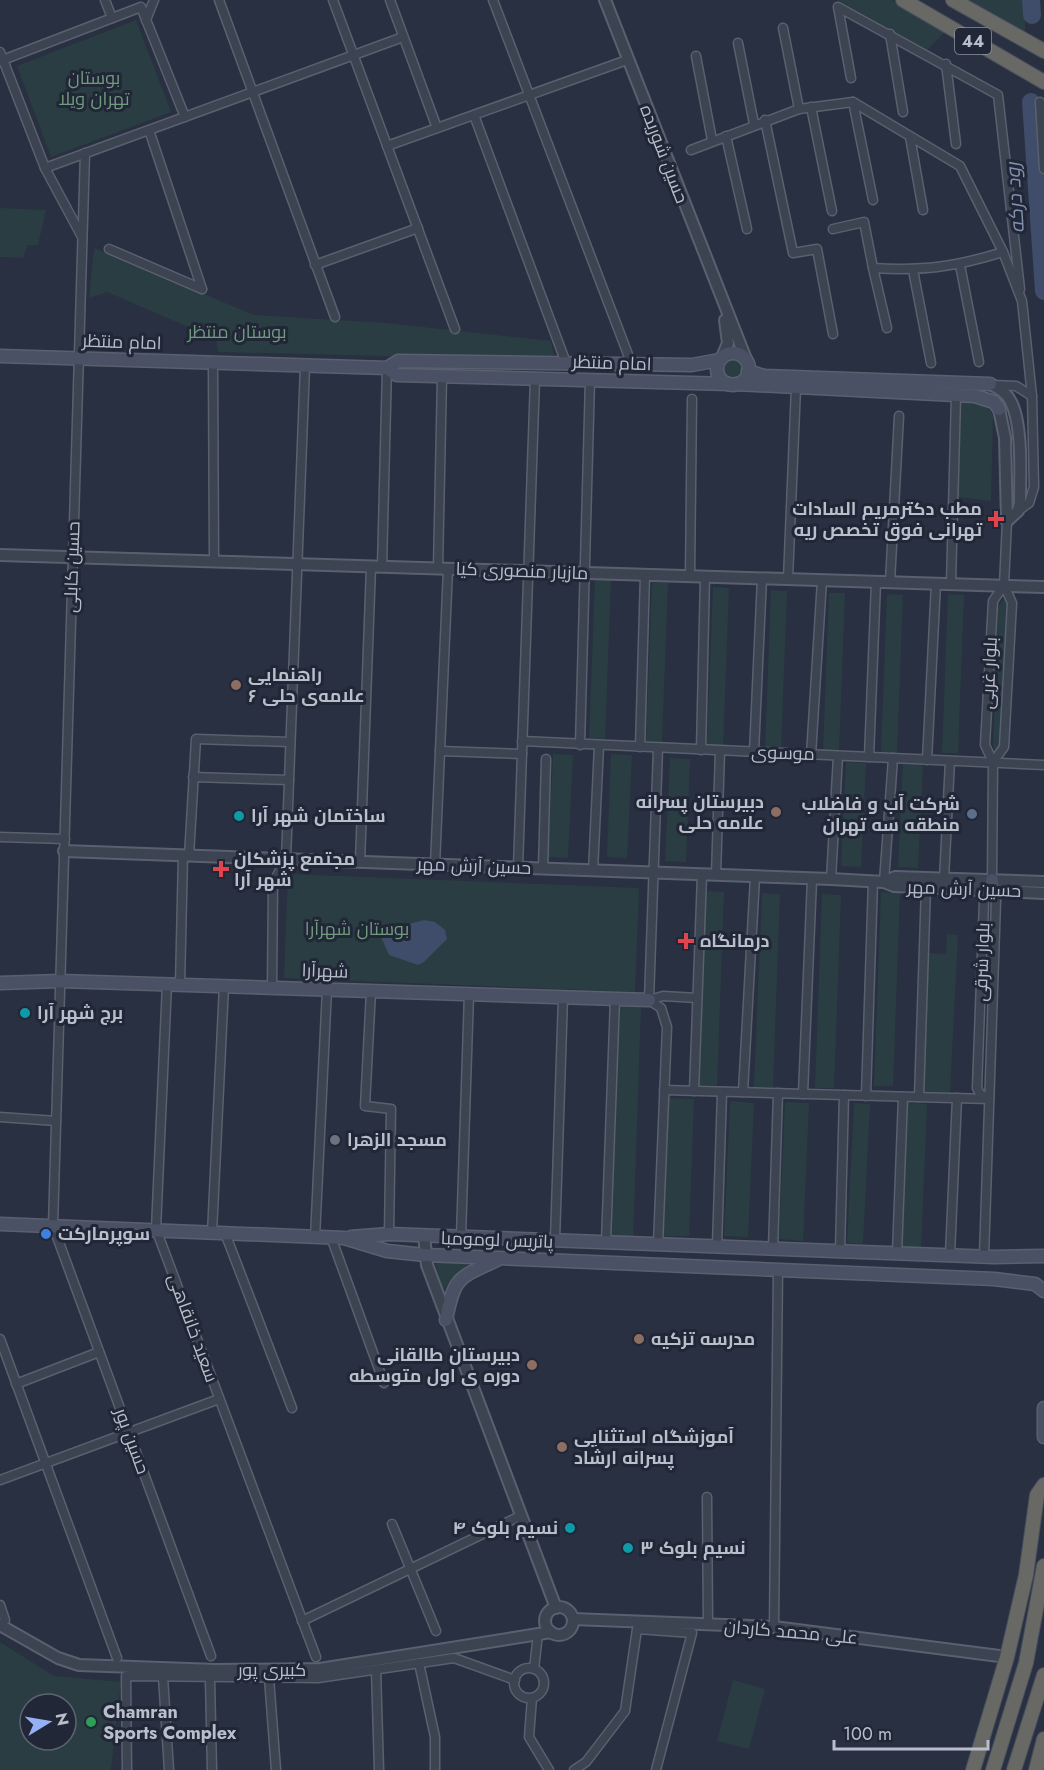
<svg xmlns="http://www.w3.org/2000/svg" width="1044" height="1770" viewBox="0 0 1044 1770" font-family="Jost,Cairo,sans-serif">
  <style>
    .green { fill: #2a3d42; fill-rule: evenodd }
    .water { fill: #3f4c6a }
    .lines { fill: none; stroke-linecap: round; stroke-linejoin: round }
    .river { stroke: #3f4c6a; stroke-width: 18 }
    .minor-casing { stroke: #5a606f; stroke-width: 11 }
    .tertiary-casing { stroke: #5a606f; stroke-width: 14 }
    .secondary-casing { stroke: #5a606f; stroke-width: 15 }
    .trunk-casing { stroke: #474d5c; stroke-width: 16 }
    .minor { stroke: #3c4351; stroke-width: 8 }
    .tertiary { stroke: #3c4351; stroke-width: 10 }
    .secondary { stroke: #4a5164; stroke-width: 12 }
    .trunk { stroke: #686865; stroke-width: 14 }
    .health-dot { fill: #e0444e; stroke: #212737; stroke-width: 2 }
    .education-dot { fill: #8d6e63; stroke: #212737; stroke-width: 2 }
    .service-dot { fill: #5c6f8a; stroke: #212737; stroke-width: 2 }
    .culture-dot { fill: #0f9aa8; stroke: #212737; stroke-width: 2 }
    .worship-dot { fill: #6b7280; stroke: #212737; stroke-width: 2 }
    .shop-dot { fill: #3f7fe0; stroke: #212737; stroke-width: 2 }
    .leisure-dot { fill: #2e9e5b; stroke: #212737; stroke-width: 2 }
    .labels { text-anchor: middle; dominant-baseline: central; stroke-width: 6; stroke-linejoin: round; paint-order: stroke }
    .shield { fill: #212737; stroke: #8b919f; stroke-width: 1.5 }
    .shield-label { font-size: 16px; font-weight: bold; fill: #b9becb }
    .park-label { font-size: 18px; fill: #719b7f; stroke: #212737 }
    .street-label { font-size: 18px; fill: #b9becb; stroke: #212737 }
    .poi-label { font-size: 18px; font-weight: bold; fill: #b9becb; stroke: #212737; text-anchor: start }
    .water-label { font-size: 20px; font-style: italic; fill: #8291b1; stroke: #212737 }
  </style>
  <rect width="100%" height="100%" fill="#283041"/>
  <g class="green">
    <polygon points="838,0 891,0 947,30 927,50"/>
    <polygon points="969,0 1025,0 1025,32"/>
    <polygon points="136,20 171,112 51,157 17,66"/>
    <polygon points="0,208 46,210 38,245 28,245 23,258 0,257"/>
    <polygon points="94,248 254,315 386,323 551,341 554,355 384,356 218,352 216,339 107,292 89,298"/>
    <circle cx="733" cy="368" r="12"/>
    <polygon points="960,402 986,404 993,415 991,501 958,497"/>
    <polygon points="595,580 611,580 605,739 589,738"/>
    <polygon points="652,583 668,583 662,742 646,741"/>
    <polygon points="713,587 729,588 723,747 707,746"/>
    <polygon points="771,590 787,591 781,749 765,749"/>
    <polygon points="829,593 845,593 839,752 823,751"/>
    <polygon points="887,594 903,595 897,753 881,753"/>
    <polygon points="948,594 964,595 958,753 942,753"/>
    <polygon points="1003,600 1007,602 1001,745 996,750 993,746 998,607"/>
    <polygon points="553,754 573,755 568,858 548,857"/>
    <polygon points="611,754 632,755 627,858 607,857"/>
    <polygon points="670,758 690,759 686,862 665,861"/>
    <polygon points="846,762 866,763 861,867 841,866"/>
    <polygon points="903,764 923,765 918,868 898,867"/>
    <polygon points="288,874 639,888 635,992 284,978"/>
    <polygon points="706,891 724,892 717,1085 698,1085"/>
    <polygon points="881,892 900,893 893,1086 874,1086"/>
    <polygon points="762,893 780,894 773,1087 754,1087"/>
    <polygon points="822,894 841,895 834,1088 815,1088"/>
    <polygon points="992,897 990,993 988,993 985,991 988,899"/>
    <polygon points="947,934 958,935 950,1093 923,1091 929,953 946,954"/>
    <polygon points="620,1005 641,1006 633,1240 612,1239"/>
    <polygon points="667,1098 694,1099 689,1236 663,1236"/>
    <polygon points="730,1101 754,1103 748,1237 724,1236"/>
    <polygon points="785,1102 809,1103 803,1241 779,1239"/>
    <polygon points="854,1103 870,1104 863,1244 847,1243"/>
    <polygon points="907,1103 927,1104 921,1250 901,1249"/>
    <polygon points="434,1259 469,1262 443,1290"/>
    <path d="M 0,1642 L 54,1676 L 121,1682 L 111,1770 L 0,1770 ZM 30,1704 L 66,1704 L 66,1740 L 30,1740 Z"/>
    <polygon points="733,1680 765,1689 749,1749 717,1741"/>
  </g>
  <polygon class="water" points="424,920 435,922 445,930 447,939 424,962 418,965 389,955 381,937 390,929"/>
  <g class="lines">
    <g class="river">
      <polyline points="1031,0 1032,15"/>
      <polyline points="1031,102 1044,291"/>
    </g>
    <defs>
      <g id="minor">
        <polyline points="105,0 112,18"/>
        <polyline points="219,0 335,317"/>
        <polyline points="333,0 455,329"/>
        <polyline points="390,0 437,128"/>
        <polyline points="493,0 632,365"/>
        <polyline points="146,20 154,0"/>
        <polyline points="783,28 799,109"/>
        <polyline points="890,34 903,112"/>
        <polyline points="738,43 754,124"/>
        <polyline points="0,52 45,168 81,235"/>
        <polyline points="696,56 712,140"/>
        <polyline points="0,61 141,7 185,117"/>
        <polyline points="946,64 956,144"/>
        <polyline points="851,78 838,7 998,95 1020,289"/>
        <polyline points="853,102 873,200"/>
        <polyline points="1040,102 1044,169"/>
        <polyline points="811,107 832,211"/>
        <polyline points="474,115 566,363"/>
        <polyline points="765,120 793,253 817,249 833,334"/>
        <polyline points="149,130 202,289"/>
        <polyline points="726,136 747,229"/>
        <polyline points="910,137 923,210"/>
        <polyline points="387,146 627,60"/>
        <polyline points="691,150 799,109 853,102 960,166 1003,252 1022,301 1032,396 1034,487 1029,503 1018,511"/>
        <polyline points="85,153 53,1226 211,1656"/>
        <polyline points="45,168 403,37"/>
        <path d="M 833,229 L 864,222 L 873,268 C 923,271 955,267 1003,252"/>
        <polyline points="109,249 202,289"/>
        <polyline points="315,265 418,228"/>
        <polyline points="960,265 979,362"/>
        <polyline points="873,268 887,328"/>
        <polyline points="913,270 931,363"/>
        <polyline points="213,363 214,562"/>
        <polyline points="993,385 1016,386 1032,396"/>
        <polyline points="382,567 387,368"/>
        <polyline points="438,569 442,376"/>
        <polyline points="690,576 692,399"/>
        <polyline points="788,579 796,387"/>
        <polyline points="890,582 899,416"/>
        <polyline points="951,584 956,396"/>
        <polyline points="522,741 1044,765"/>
        <polyline points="580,745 590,380"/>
        <polyline points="640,747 645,575"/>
        <polyline points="701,750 705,576"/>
        <polyline points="440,751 522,754"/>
        <polyline points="754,752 762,578"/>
        <polyline points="811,755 822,580"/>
        <polyline points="869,757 876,582"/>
        <polyline points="927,760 936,583"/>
        <polyline points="993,762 1004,747 1012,603 1004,585 1007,521"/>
        <polyline points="193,777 289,780"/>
        <polyline points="0,837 65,839"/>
        <polyline points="189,856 196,739 290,742"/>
        <polyline points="360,862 371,567"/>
        <polyline points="435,865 448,569"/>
        <polyline points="518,868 535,379"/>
        <polyline points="543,869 546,759"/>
        <polyline points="593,871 599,746"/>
        <polyline points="716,875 720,751"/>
        <polyline points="831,879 838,756"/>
        <polyline points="944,879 950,761"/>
        <polyline points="992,880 993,762 985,745 993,601 1004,585"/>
        <polyline points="884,882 893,758"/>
        <polyline points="167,984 156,1229 316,1657"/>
        <polyline points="180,985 183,855"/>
        <polyline points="272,988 273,883 286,859 305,366"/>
        <polyline points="371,991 365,1106 391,1109 389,1234"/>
        <polyline points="649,1000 661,1008 667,1027 658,1244"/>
        <polyline points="649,1000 658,748"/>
        <polyline points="649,1000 663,996 697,998"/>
        <polyline points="664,1090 989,1099"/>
        <polyline points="694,1091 702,875"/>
        <polyline points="743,1092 755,877"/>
        <polyline points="803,1094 812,879"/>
        <polyline points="866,1096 873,881"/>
        <polyline points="919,1097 926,887"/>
        <polyline points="988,1099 980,1094 977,1088 984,900 992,889"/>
        <polyline points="0,1117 56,1121"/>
        <polyline points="212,1233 224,986"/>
        <polyline points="225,1233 292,1408"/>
        <polyline points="315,1237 327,989"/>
        <polyline points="331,1237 384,1383"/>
        <polyline points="461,1237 469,994"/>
        <polyline points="555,1240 563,997"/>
        <polyline points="606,1242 615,999"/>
        <polyline points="717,1246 722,1092"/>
        <polyline points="773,1248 778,1093"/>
        <polyline points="840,1251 844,1095"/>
        <polyline points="897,1253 903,1097"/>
        <polyline points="950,1255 957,1098"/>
        <polyline points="984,1256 996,901 992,889"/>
        <polyline points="0,1339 117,1658"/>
        <polyline points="16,1384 99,1352"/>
        <polyline points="0,1480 219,1399"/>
        <polyline points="707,1497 708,1624"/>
        <polyline points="392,1524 436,1631"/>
        <polyline points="0,1605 5,1620"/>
        <polyline points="302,1621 520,1516"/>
        <polyline points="774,1627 778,1270"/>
        <polyline points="419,1663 435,1737 435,1770"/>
        <circle cx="529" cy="1683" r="15"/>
        <polyline points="534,1669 538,1634"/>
        <polyline points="376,1670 379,1770"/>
        <polyline points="163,1677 169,1770"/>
        <polyline points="269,1678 276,1770"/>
        <polyline points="210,1679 212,1770"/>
        <polyline points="532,1698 529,1737 549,1770"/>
        <polyline points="127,1770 126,1676 318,1678 454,1658 515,1680"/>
        <polyline points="574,1770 586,1762 625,1711 637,1629 692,1633 656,1770"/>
      </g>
      <g id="tertiary">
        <polyline points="605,0 746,359"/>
        <polyline points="723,355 728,343 725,320"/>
        <path d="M 990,384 C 999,388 1007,393 1011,402 C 1023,426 1020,475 1020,503 L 1018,511 L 1007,521"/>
        <polyline points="999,409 1005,438 1007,521"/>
        <polyline points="0,555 1044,587"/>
        <polyline points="64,851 831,879 884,882 894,886 1044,893"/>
        <polyline points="884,882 895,877 1044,882"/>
        <polyline points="424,1235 427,1265 556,1608"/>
        <circle cx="559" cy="1621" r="14"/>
        <polyline points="573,1619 774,1627 1007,1657"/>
        <polyline points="0,1625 58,1658 79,1665 216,1670 320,1669 551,1632"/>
      </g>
      <g id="secondary">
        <circle cx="733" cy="369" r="16"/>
        <polyline points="0,356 387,368 398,361 692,365 719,360"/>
        <polyline points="387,368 397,375 730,384"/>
        <polyline points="748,371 764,376 990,384"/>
        <polyline points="736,384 975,396 994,402 999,409"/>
        <polyline points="992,889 992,880"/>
        <polyline points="0,983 60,981 649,1000"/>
        <polyline points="0,1224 344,1238 387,1251 425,1255 994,1279 1035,1284 1044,1291"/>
        <polyline points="351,1237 389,1234 994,1257 1044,1256"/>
        <path d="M 446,1320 C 454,1277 458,1278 497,1260"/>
        <polyline points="1044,1408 1044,1437"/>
      </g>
      <g id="trunk">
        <polyline points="903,0 1044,82"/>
        <polyline points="953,0 1044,51"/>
        <polyline points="973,1770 1007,1657 1026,1575 1037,1495 1044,1485"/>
        <polyline points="993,1770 1026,1663 1044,1566"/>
        <polyline points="1014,1770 1044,1675"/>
        <polyline points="1036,1770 1044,1739"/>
      </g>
    </defs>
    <use href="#minor" class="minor-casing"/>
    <use href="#tertiary" class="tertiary-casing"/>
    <use href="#secondary" class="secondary-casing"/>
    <use href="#trunk" class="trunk-casing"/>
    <use href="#minor" class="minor"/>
    <use href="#tertiary" class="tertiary"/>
    <use href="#secondary" class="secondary"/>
    <use href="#trunk" class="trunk"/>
  </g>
  <g class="health-dot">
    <path d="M993 510h6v6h6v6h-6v6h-6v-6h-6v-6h6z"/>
    <path d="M218 860h6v6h6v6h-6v6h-6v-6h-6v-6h6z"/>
    <path d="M683 932h6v6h6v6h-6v6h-6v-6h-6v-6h6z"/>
  </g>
  <g class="education-dot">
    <circle cx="236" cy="685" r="6"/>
    <circle cx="776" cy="812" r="6"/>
    <circle cx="639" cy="1339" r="6"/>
    <circle cx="532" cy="1365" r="6"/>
    <circle cx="562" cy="1447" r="6"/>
  </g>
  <circle class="service-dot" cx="972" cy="814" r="6"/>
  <g class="culture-dot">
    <circle cx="239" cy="816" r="6"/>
    <circle cx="25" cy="1013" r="6"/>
    <circle cx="570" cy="1528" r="6"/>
    <circle cx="628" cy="1548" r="6"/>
  </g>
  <circle class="worship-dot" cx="335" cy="1140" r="6"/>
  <circle class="shop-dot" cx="46" cy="1234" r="6"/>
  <circle class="leisure-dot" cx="91" cy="1722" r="6"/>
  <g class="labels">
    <rect class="shield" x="955" y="28" width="36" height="26" rx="4.5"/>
    <g class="shield-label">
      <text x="973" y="41">44</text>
    </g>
    <g class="park-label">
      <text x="94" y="78">بوستان<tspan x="94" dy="21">تهران ویلا</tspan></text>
      <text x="237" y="332">بوستان منتظر</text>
      <text x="357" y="929">بوستان شهرآرا</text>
    </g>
    <g class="street-label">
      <text transform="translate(664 154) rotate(69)">حسین شوریده</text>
      <text transform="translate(122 342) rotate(2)">امام منتظر</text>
      <text transform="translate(612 363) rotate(2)">امام منتظر</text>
      <text transform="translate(72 567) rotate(-88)">حسین کابلی</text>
      <text transform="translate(522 571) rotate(2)">مازیار منصوری کیا</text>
      <text transform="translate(989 673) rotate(-87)">بلوار غربی</text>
      <text transform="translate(783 753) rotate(2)">موسوی</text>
      <text transform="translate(474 866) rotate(2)">حسین آرش مهر</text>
      <text transform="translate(964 889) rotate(2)">حسین آرش مهر</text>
      <text transform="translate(982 962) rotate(-88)">بلوار شرقی</text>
      <text transform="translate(325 971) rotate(2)">شهرآرا</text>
      <text transform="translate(497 1240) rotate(2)">پاتریس لومومبا</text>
      <text transform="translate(193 1328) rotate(70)">سعید خانقاهی</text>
      <text transform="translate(132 1441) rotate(70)">حسین پور</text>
      <text transform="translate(791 1632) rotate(5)">علی محمد کاردان</text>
      <text x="272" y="1670">کبیری پور</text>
    </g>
    <g class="poi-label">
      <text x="982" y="509" text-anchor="end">مطب دكترمريم السادات<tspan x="982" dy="21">تهرانی فوق تخصص ریه</tspan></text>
      <text x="248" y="675">راهنمایی<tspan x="248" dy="21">علامه‌ی حلی ۶</tspan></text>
      <text x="764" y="802" text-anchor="end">دبیرستان پسرانه<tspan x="764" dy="21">علامه حلی</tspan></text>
      <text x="960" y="804" text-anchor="end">شرکت آب و فاضلاب<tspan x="960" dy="21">منطقه سه تهران</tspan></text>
      <text x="251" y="816">ساختمان شهر آرا</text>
      <text x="234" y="859">مجتمع پزشکان<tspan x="234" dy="21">شهر آرا</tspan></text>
      <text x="700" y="941">درمانگاه</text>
      <text x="37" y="1013">برج شهر آرا</text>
      <text x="347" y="1140">مسجد الزهرا</text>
      <text x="58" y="1234">سوپرمارکت</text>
      <text x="651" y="1339">مدرسه تزکیه</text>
      <text x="520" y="1355" text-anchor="end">دبیرستان طالقانی<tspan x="520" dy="21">دوره ی اول متوسطه</tspan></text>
      <text x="574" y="1437">آموزشگاه استثنایی<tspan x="574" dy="21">پسرانه ارشاد</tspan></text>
      <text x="558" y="1528" text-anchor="end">نسیم بلوک ۴</text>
      <text x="640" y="1548">نسیم بلوک ۳</text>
      <text x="103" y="1712">Chamran<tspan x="103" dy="21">Sports Complex</tspan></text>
    </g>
    <g class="water-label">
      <text transform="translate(1015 198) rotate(-94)">رود درکه</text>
    </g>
  </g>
  <g transform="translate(48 1722) rotate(79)"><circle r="28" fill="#212737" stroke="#5e6372" stroke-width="1.5"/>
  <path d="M0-4.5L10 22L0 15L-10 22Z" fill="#95b0f4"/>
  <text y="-9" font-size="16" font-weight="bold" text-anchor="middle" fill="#b9becb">N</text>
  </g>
  <path d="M834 1740v9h154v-9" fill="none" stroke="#b9becb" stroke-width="3"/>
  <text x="843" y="1740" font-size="18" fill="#b9becb" stroke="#212737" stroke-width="4.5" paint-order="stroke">100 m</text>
</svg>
